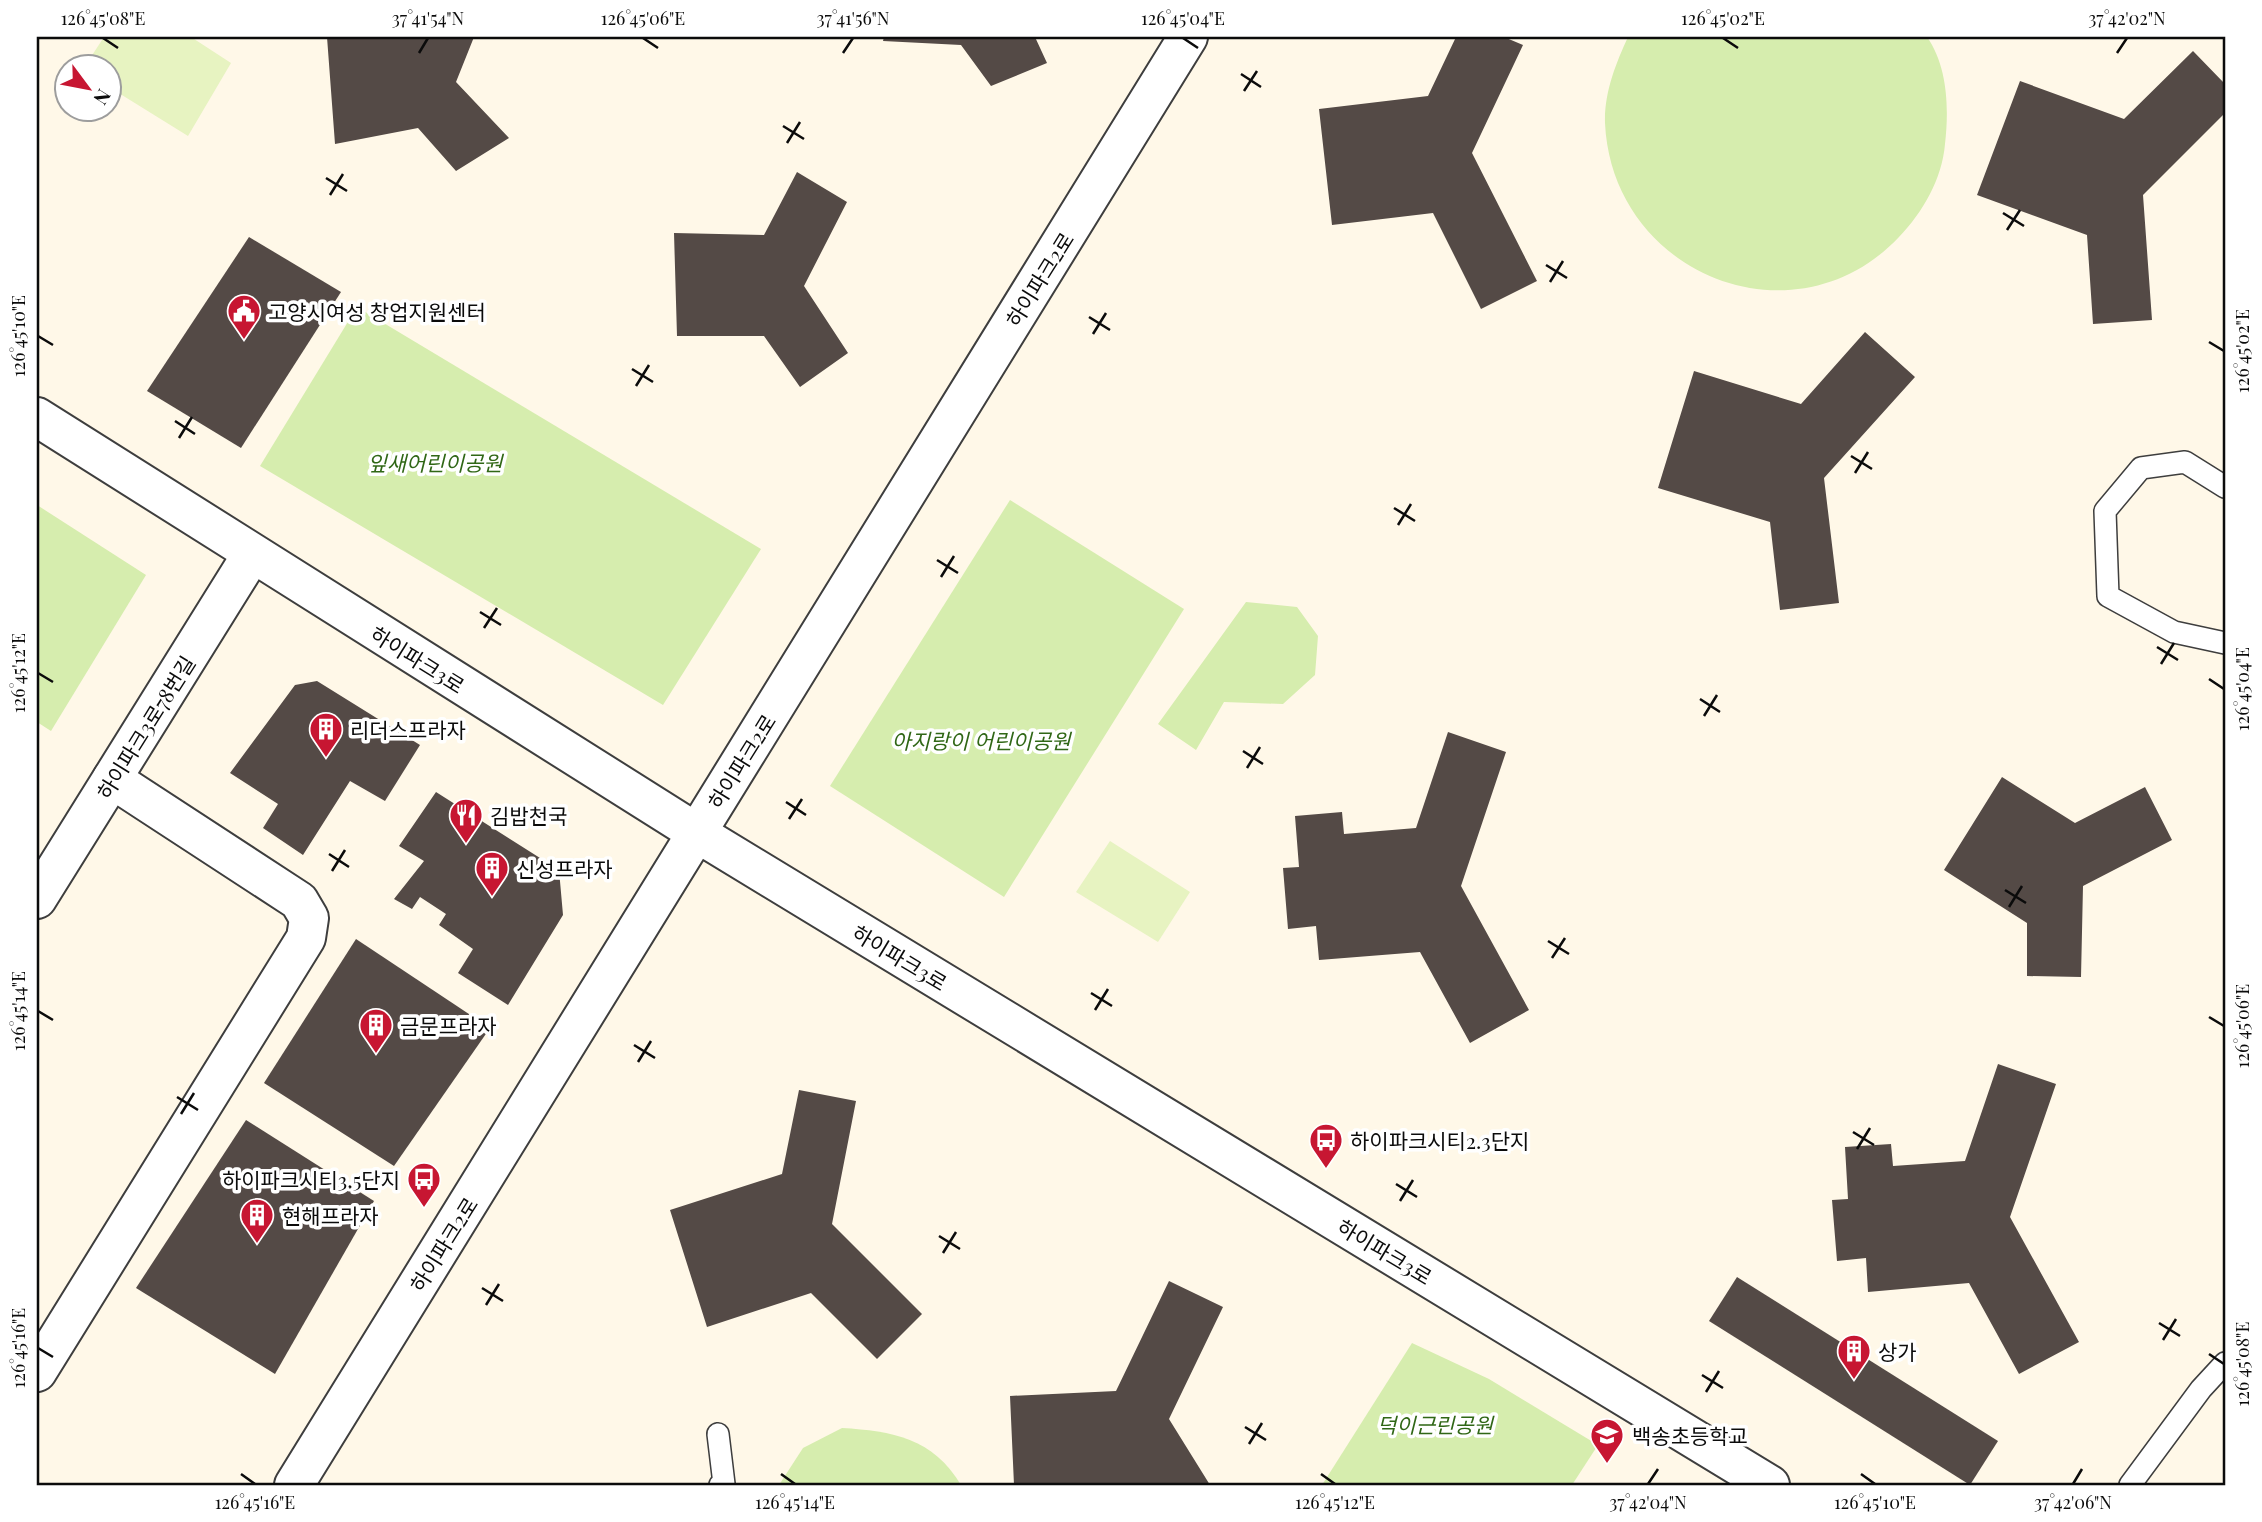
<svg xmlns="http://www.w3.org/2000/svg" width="2262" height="1522" viewBox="0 0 2262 1522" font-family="'Playfair Display','Noto Sans KR',serif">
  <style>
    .green { fill: #d6edae }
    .pitch { fill: #e7f3c1 }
    .building { fill: #544a46 }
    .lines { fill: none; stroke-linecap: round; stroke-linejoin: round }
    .service-casing { stroke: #3e3e3e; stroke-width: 24 }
    .minor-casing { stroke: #3e3e3e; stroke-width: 42 }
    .tertiary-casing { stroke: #3e3e3e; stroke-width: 42 }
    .service { stroke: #fff; stroke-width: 21 }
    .minor { stroke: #fff; stroke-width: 38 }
    .tertiary { stroke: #fff; stroke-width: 38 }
    .ticks { fill: none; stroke: #0b0b0b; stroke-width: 2.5 }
    .labels { text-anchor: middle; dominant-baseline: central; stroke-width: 7; stroke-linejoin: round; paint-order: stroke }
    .street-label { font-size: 21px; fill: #0b0b0b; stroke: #fff }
    .poi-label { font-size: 21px; fill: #0b0b0b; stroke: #fff; text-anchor: start }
    .park-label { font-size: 21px; font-style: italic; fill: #306716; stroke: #fff }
    .neatline { fill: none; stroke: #0b0b0b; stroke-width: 2.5 }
    .ticks-label { font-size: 18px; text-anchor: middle; fill: #0b0b0b }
  </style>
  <rect width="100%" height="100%" fill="#fff8e8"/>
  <g class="green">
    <path d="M 1628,37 L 1927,37 C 1948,67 1949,109 1945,144 C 1942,179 1923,212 1899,237 C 1794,348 1612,274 1605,123 C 1604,93 1616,63 1628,37 Z"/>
    <polygon points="357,307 761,549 663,705 260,466"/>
    <polygon points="1010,500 1184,609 1004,897 830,786"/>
    <polygon points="37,505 146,575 51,731 37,722"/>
    <polygon points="1246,602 1297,607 1318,636 1315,675 1283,704 1224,702 1196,750 1158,724"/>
    <polygon points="1412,1343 1489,1379 1598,1445 1572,1485 1322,1485"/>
    <path d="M 842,1428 C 892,1431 933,1438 961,1485 L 779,1485 L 803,1448 Z"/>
  </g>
  <g class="pitch">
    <polygon points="104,37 191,37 231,63 188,136 109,87 108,66 85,66"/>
    <polygon points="1110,841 1190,892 1158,942 1076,892"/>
  </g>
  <g class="building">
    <polygon points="327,37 474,37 456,82 509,138 456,171 418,128 335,144"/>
    <polygon points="884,37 1035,37 1047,63 991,86 961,45 883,41"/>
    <polygon points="1456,37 1504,37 1523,45 1472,153 1537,281 1481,309 1433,213 1332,225 1319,109 1428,96"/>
    <polygon points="2193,51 2225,84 2225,113 2143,195 2152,320 2093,324 2087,235 1977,195 2020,81 2124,119"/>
    <polygon points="797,172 847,202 804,286 848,353 800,387 764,336 677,336 674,233 764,235"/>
    <polygon points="249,237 341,292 241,448 147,391"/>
    <polygon points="1865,332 1915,377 1824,478 1839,603 1780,610 1770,522 1658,488 1694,371 1801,404"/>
    <polygon points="317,681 420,745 385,801 350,781 303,855 263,828 278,804 230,773 295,685"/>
    <polygon points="1448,732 1506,752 1461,886 1529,1010 1470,1043 1420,952 1319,960 1316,926 1288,929 1283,868 1299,867 1295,816 1342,812 1344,834 1416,828"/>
    <polygon points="2002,777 2075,823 2145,787 2172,840 2083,886 2081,977 2027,976 2027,923 1944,870"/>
    <polygon points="436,792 559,870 563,915 508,1005 458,973 473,949 439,925 446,914 420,897 412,909 394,899 424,861 399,846"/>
    <polygon points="356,939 490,1028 394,1166 264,1083"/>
    <polygon points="1998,1064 2056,1084 2010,1217 2079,1342 2019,1374 1969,1283 1868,1292 1866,1258 1837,1261 1832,1200 1848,1199 1845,1147 1891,1144 1893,1166 1965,1161"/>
    <polygon points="799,1090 856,1101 832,1224 922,1314 877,1359 811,1293 707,1327 670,1210 782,1174"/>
    <polygon points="246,1120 374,1201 275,1374 136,1288"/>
    <polygon points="1737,1277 1998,1441 1970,1485 1709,1321"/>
    <polygon points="1169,1281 1223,1307 1169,1419 1210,1485 1014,1485 1010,1396 1116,1391"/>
  </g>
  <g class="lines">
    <defs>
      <g id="service">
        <polyline points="2225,487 2185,462 2141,468 2105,511 2108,596 2174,632 2225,643"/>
        <polyline points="718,1434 724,1484 720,1485"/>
        <polyline points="2130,1485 2201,1389 2225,1363"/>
      </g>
      <g id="minor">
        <polyline points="37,899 252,554"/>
        <polyline points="37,1372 306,938 309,918 299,901 112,779"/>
      </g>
      <g id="tertiary">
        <polyline points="37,417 697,833 1770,1485"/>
        <polyline points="294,1485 1188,37"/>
      </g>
    </defs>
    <use href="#service" class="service-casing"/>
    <use href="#minor" class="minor-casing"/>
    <use href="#tertiary" class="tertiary-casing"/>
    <use href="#service" class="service"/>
    <use href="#minor" class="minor"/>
    <use href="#tertiary" class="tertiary"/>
  </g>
  <path class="ticks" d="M 103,38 L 118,48M 643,38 L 658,48M 1183,38 L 1198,48M 1723,38 L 1738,48M 419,53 L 428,38M 843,53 L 853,38M 2117,53 L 2127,38M 1241,74 L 1261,87M 1244,91 L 1257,71M 783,126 L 804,139M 787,143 L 800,122M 326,178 L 347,191M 330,195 L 343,174M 2003,213 L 2024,226M 2007,230 L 2020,210M 1546,265 L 1567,278M 1550,282 L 1563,261M 1089,317 L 1110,330M 1093,334 L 1106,313M 38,336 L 53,345M 2209,342 L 2224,351M 632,369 L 653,382M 636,386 L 649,365M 175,421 L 195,434M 179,438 L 192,417M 1851,456 L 1872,469M 1855,473 L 1868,452M 1394,508 L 1415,521M 1398,525 L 1411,504M 937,560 L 958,573M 941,577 L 954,556M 480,612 L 501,625M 484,628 L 497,608M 2157,647 L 2178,660M 2161,664 L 2174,643M 38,673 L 53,682M 2209,679 L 2224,689M 1700,699 L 1720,712M 1704,716 L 1717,695M 1243,751 L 1263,764M 1247,768 L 1260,747M 786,802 L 806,815M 789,819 L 802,799M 329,854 L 349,867M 332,871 L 345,850M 2005,890 L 2026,903M 2009,907 L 2022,886M 1548,941 L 1569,954M 1552,958 L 1565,938M 1091,993 L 1112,1006M 1095,1010 L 1108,989M 38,1011 L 53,1020M 2209,1017 L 2224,1026M 634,1045 L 655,1058M 638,1062 L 651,1041M 177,1097 L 198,1110M 181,1114 L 194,1093M 1853,1132 L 1874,1145M 1857,1149 L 1870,1128M 1396,1184 L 1417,1197M 1400,1201 L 1413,1180M 939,1236 L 960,1249M 943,1253 L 956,1232M 482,1288 L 503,1301M 486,1305 L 499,1284M 2159,1323 L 2180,1336M 2163,1340 L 2176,1319M 38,1348 L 53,1357M 2209,1354 L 2224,1364M 1702,1375 L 1723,1388M 1706,1392 L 1719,1371M 1245,1427 L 1266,1440M 1249,1444 L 1262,1423M 241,1474 L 255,1484M 781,1474 L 795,1484M 1321,1474 L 1335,1484M 1861,1474 L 1875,1484M 1648,1484 L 1658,1469M 2073,1484 L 2082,1469"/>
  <defs>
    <symbol id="civic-pin" viewBox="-11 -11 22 30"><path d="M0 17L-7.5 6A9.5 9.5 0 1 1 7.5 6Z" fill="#c71632" stroke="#fff"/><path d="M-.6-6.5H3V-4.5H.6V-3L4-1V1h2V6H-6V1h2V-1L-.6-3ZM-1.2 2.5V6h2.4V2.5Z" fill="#fff"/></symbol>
    <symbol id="building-pin" viewBox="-11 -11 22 30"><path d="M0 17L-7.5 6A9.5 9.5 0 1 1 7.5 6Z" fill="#c71632" stroke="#fff"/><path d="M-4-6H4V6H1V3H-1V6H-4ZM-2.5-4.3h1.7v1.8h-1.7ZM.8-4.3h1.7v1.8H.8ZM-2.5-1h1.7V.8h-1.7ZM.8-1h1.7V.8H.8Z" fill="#fff"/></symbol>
    <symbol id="restaurant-pin" viewBox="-11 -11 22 30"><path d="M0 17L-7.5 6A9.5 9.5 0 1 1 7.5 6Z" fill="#c71632" stroke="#fff"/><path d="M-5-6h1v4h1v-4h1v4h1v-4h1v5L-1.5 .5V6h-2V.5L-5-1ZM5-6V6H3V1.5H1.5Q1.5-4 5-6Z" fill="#fff"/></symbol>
    <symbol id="bus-pin" viewBox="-11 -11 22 30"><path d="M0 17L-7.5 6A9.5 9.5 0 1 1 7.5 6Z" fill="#c71632" stroke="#fff"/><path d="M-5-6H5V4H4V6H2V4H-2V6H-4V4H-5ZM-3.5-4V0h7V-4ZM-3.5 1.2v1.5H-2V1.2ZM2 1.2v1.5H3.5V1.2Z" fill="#fff"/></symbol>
    <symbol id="school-pin" viewBox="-11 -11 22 30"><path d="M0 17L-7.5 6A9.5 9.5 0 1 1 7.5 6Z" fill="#c71632" stroke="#fff"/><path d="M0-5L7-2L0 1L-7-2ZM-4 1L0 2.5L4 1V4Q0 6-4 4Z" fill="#fff"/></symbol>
  </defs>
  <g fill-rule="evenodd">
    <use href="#civic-pin" x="225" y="292" width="38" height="52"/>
    <use href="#building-pin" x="307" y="710" width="38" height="52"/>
    <use href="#restaurant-pin" x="447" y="796" width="38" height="52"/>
    <use href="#building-pin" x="473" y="849" width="38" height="52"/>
    <use href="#building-pin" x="357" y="1006" width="38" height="52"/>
    <use href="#bus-pin" x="1307" y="1121" width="38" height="52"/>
    <use href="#bus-pin" x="405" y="1160" width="38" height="52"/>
    <use href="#building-pin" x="238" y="1196" width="38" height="52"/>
    <use href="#building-pin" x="1835" y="1332" width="38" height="52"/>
    <use href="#school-pin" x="1588" y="1416" width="38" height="52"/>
  </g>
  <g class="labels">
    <g class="street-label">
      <text transform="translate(1039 279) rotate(-58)">하이파크2로</text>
      <text transform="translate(418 659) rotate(32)">하이파크3로</text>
      <text transform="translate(145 727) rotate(-58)">하이파크3로78번길</text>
      <text transform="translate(741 761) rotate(-58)">하이파크2로</text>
      <text transform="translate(900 957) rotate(31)">하이파크3로</text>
      <text transform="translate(443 1244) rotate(-58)">하이파크2로</text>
      <text transform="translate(1385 1251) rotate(31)">하이파크3로</text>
    </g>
    <g class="poi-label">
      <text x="268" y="311">고양시여성 창업지원센터</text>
      <text x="350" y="729">리더스프라자</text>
      <text x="490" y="815">김밥천국</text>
      <text x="516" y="868">신성프라자</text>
      <text x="400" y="1025">금문프라자</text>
      <text x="1350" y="1140">하이파크시티2.3단지</text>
      <text x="400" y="1179" text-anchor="end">하이파크시티3.5단지</text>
      <text x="282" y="1215">현해프라자</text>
      <text x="1878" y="1351">상가</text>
      <text x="1632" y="1435">백송초등학교</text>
    </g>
    <g class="park-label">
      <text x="435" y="462">잎새어린이공원</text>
      <text x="981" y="740">아지랑이 어린이공원</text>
      <text x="1435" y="1424">덕이근린공원</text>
    </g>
  </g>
  <rect width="2262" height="1522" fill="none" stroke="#ffffff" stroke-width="77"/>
  <g transform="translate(88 88) rotate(122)"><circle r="33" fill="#ffffff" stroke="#9d9d9d" stroke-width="2"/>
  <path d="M0-5L12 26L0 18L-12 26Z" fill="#c71632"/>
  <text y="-10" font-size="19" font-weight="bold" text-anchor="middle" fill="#0b0b0b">N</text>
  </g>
  <rect x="38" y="38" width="2186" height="1446" class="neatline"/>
  <g class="ticks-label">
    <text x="103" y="25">126°45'08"E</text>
    <text x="428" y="25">37°41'54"N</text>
    <text x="643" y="25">126°45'06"E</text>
    <text x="853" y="25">37°41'56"N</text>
    <text x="1183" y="25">126°45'04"E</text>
    <text x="1723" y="25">126°45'02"E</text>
    <text x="2127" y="25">37°42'02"N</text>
    <text transform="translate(19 336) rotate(-90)" y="6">126°45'10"E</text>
    <text transform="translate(2243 351) rotate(-90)" y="6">126°45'02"E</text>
    <text transform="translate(19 673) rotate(-90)" y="6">126°45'12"E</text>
    <text transform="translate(2243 689) rotate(-90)" y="6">126°45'04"E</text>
    <text transform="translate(19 1011) rotate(-90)" y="6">126°45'14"E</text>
    <text transform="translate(2243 1026) rotate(-90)" y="6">126°45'06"E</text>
    <text transform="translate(19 1348) rotate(-90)" y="6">126°45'16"E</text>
    <text transform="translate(2243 1364) rotate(-90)" y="6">126°45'08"E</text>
    <text x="255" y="1509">126°45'16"E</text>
    <text x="795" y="1509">126°45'14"E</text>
    <text x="1335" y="1509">126°45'12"E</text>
    <text x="1648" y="1509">37°42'04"N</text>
    <text x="1875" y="1509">126°45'10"E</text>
    <text x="2073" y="1509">37°42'06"N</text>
  </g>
</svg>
